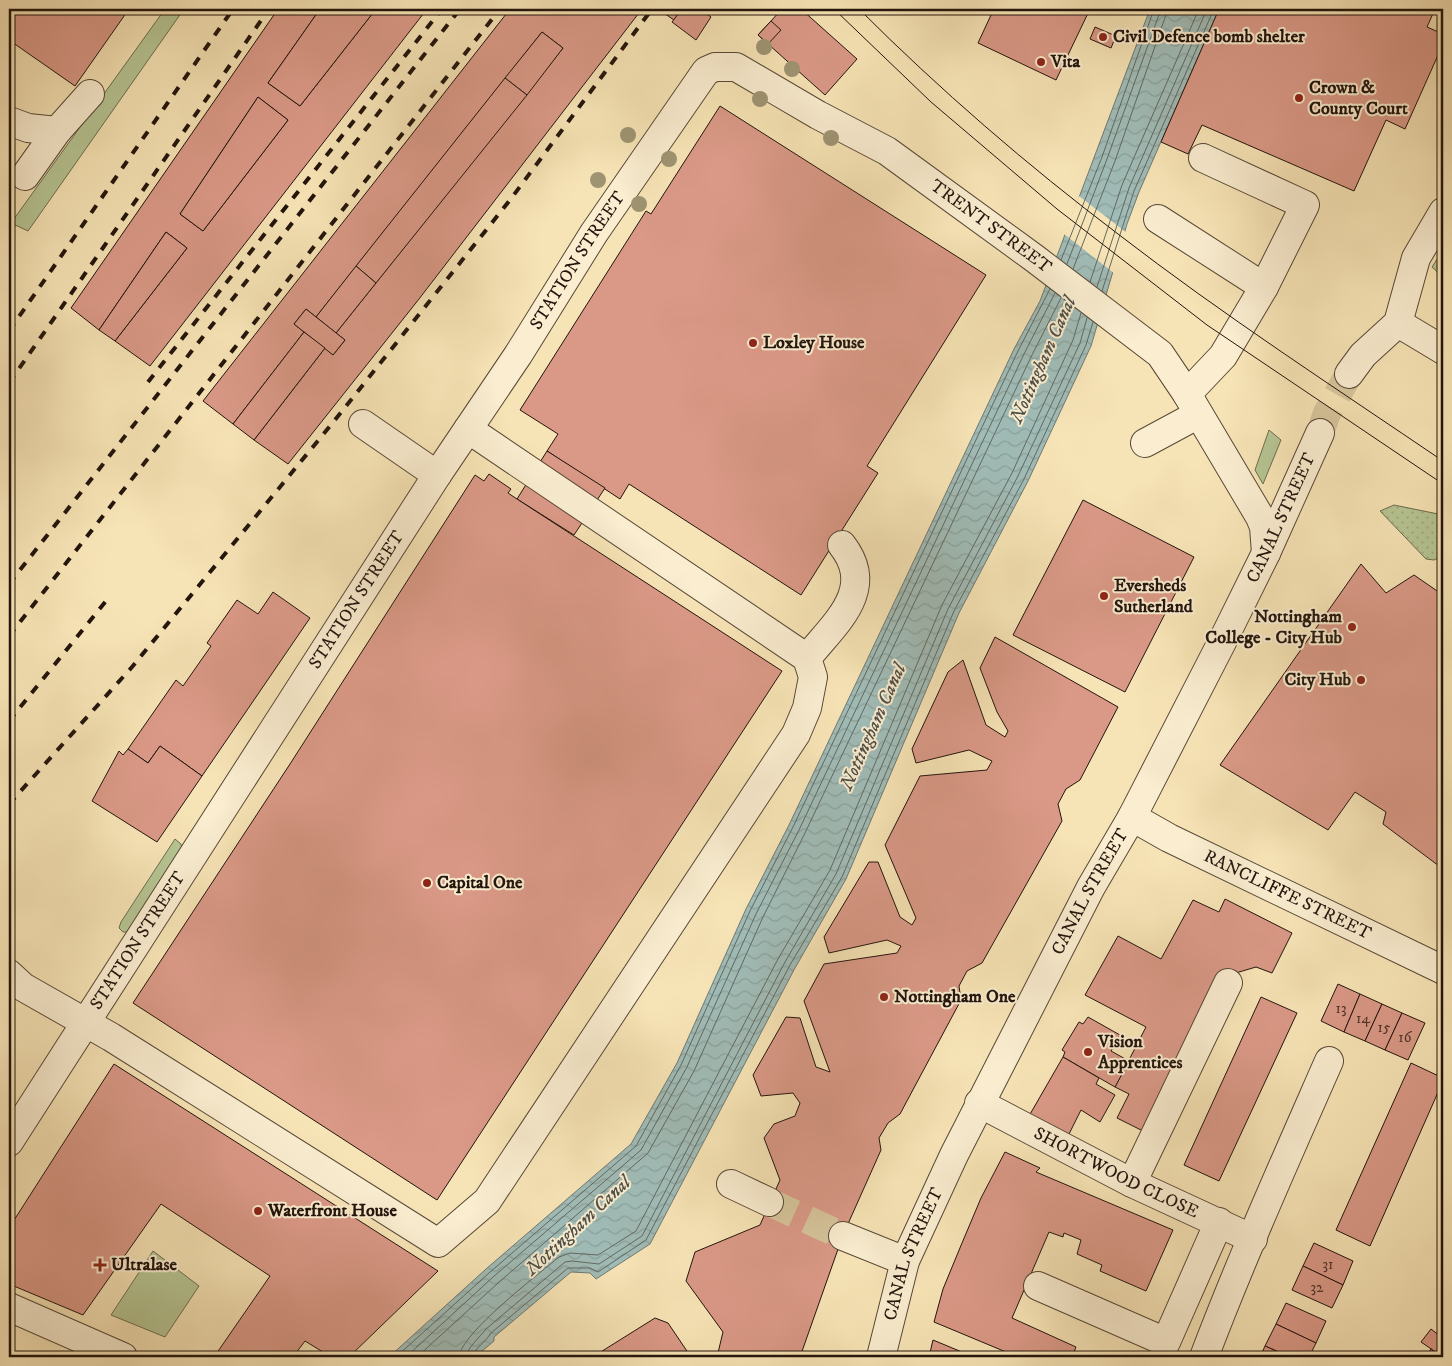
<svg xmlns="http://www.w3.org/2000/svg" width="1452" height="1366" viewBox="0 0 1452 1366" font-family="'IM FELL DW Pica',serif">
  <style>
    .green { fill: #b6c593; stroke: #6c6c50 }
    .garden { fill: url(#garden-dots); stroke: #6c6c50 }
    .water { fill: url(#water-waves); stroke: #6e7973 }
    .pier { fill: #f7e4b6 }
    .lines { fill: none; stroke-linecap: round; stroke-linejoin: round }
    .shore { stroke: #616862; stroke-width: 1 }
    .building { fill: #da9987; stroke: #22140c; fill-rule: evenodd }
    .minor-tunnel { stroke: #d7c59c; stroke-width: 28; stroke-dasharray: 28 14; stroke-linecap: butt }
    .minor-casing { stroke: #574836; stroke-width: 30 }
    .minor { stroke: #faedd0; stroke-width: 28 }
    .tram { stroke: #22140c; stroke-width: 1 }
    .rail { stroke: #22140c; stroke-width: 4; stroke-dasharray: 9 9; stroke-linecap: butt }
    .tree { fill: #9e9472 }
    .poi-dot { fill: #8f2418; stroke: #faedd0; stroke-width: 2 }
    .labels { text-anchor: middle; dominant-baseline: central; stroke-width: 4; stroke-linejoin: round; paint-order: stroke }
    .number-label { font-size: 15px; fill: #50352b }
    .poi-label { font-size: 18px; font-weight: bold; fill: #22140c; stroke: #faedd0; text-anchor: start }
    .street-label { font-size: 18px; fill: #22140c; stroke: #faedd0 }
    .water-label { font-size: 19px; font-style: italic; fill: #4e4f48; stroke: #faedd0 }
  </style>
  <defs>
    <pattern id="garden-dots" width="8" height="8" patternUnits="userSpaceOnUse" patternTransform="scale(1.25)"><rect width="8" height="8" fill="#b6c593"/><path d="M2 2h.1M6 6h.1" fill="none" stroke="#9ca87e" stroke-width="1.8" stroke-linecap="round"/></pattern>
    <pattern id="water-waves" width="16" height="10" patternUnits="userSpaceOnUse" patternTransform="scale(1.25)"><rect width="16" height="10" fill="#a0bcb7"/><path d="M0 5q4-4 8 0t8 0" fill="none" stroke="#8aa19c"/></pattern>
  </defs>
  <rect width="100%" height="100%" fill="#f7e4b6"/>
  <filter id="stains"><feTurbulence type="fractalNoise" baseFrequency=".004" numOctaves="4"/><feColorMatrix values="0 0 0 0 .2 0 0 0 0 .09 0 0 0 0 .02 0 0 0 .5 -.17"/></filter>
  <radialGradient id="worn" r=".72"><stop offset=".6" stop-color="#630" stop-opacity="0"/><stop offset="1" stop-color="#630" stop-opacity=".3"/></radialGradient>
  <g class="green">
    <polygon points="165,9 184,9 28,231 11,223"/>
    <polygon points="1269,430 1281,440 1263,484 1255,470"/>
    <polygon points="175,839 181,844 182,849 130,928 127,932 123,932 119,928 121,922"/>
    <polygon points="153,1251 199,1286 165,1337 111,1315"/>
  </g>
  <g class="garden">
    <polygon points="1443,250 1443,277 1432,267"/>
    <polygon points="1394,505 1443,515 1443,556 1434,560 1426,559 1380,511"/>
  </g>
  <polygon class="water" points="1150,9 1219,9 1139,192 1127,224 1091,346 1028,481 959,613 846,879 795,968 650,1244 596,1279 590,1273 571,1272 494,1337 494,1341 475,1357 389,1357 486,1269 631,1144 677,1063 746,909 789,825 1014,349 1040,301"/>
  <polygon class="pier" points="1079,196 1127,233 1115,274 1064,234"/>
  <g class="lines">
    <g class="shore">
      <polyline points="1061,260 1102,157 1154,9"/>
      <polyline points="1067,264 1107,159 1161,9"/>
      <polyline points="1073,269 1115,161 1168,9"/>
      <polyline points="1090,282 1122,185 1199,9"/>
      <polyline points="1097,287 1129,188 1207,9"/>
      <polyline points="1102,291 1134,191 1214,9"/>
      <polyline points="396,1357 489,1273 636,1146 681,1065 750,911 793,827 1018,351 1050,289"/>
      <polyline points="406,1357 493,1277 641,1150 687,1067 756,914 799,830 1024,354 1055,293"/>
      <polyline points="417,1357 498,1283 648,1153 694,1071 763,917 805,833 1031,357 1061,298"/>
      <path d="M 459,1357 C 460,1334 539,1274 559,1257 L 570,1253 L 598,1255 L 636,1231 L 778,959 L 830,870 L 942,605 L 1012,473 L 1073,340 L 1081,313"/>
      <path d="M 466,1357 C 467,1348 480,1337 486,1329 L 565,1262 L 572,1261 L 599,1264 L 642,1236 L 785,962 L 836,874 L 948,609 L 1018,476 L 1080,343 L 1087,318"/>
      <path d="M 473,1357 C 474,1348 486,1342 491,1333 L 568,1268 L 590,1268 L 598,1272 L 646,1240 L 790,965 L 842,877 L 954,611 L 1024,479 L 1086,345 L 1093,322"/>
    </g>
  </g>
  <g class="building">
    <polygon points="9,9 129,9 75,86 9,40"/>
    <path d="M 278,9 L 320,9 L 268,83 L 300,106 L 376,9 L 427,9 L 150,366 L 115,341 L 187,248 L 166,232 L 99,330 L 71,308 ZM 258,97 L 288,120 L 203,231 L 180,214 Z"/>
    <polygon points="320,9 376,9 300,106 268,83"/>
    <polygon points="510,9 642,9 419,299 288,464 254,440 325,348 333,355 345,340 336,333 563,48 542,32 316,317 306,309 294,324 304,332 233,424 203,401"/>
    <polygon points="658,9 682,9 674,20"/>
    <polygon points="682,9 700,9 711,17 696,40 672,22"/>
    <polygon points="782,9 801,9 857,59 825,95 758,35"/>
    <polygon points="979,9 1090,9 1056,80 978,43 991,15"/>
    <polygon points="1219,9 1435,9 1427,27 1443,34 1443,44 1405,129 1386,120 1354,191 1202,125 1188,154 1161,142"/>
    <polygon points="771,21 781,30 768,44 758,35"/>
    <polygon points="1095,27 1116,36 1111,48 1090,39"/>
    <polygon points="542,32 563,48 527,95 505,78"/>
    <polygon points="505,78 527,95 376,283 356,266"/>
    <polygon points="258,97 288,120 203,231 180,214"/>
    <polygon points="720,106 986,275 867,466 878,473 801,595 629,484 620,499 547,451 558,434 520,410 646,211 651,214"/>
    <polygon points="166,232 187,248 115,341 99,330"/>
    <polygon points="356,266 376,283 336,333 316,317"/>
    <polygon points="306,309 345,340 333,355 294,324"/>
    <polygon points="304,332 325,348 254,440 233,424"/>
    <polygon points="547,451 605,488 574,535 517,499"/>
    <polygon points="489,474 511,489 508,493 517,499 782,671 437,1200 133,1003 290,764 475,475 484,481"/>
    <polygon points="1083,500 1194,557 1125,692 1013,635"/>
    <polygon points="1361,564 1386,593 1414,575 1443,595 1443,869 1383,824 1386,812 1355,792 1328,830 1220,765"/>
    <polygon points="273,592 310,618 202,776 160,746 148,763 128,749 176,680 183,686 211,646 207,643 237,600 258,614"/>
    <polygon points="995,637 1118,707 1080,780 1066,789 1058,804 1062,821 982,963 967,971 959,986 961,1000 900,1114 888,1123 879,1138 881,1150 843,1235 800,1357 717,1357 723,1332 686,1281 695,1252 760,1225 780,1180 764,1138 774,1124 795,1116 800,1103 793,1093 761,1096 753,1075 786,1017 800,1018 816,1067 830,1072 804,1001 824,964 897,953 901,946 887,940 829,953 824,937 869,862 878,862 900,917 912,925 916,918 885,845 920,776 987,770 992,761 969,750 916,763 912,749 948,672 963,660 986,725 1005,737 1008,731 997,712 980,668"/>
    <polygon points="160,746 202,776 157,842 92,801 119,751 123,755 128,749 148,763"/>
    <polygon points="1225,899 1292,933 1272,973 1256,967 1229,975 1145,1132 1117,1118 1129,1094 1115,1087 1146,1027 1085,995 1118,936 1161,959 1193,900 1219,912"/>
    <polygon points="1338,984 1360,994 1344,1032 1321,1021"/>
    <polygon points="1360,994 1382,1004 1365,1041 1344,1032"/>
    <polygon points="1261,997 1297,1013 1219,1181 1184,1165"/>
    <polygon points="1382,1004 1402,1013 1385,1050 1365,1041"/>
    <polygon points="1402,1013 1425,1023 1408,1060 1385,1050"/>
    <polygon points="1088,1017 1120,1035 1111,1051 1129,1061 1115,1087 1063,1057 1065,1052 1062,1050 1079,1022 1083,1024"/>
    <polygon points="1063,1057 1099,1078 1096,1084 1115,1095 1100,1122 1081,1110 1068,1136 1029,1116"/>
    <polygon points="1411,1063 1443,1078 1443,1081 1370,1246 1336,1230"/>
    <polygon points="114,1064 438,1271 349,1357 331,1357 305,1341 293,1357 214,1357 270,1276 161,1204 83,1315 9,1284 9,1228"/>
    <polygon points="1005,1152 1040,1168 1036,1172 1173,1230 1146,1291 1100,1271 1102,1265 1077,1254 1081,1240 1064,1233 1063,1237 1049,1232 1012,1318 1076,1347 1072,1357 1018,1357 934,1322 943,1289 962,1243 981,1198"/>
    <polygon points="1314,1243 1353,1261 1343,1285 1303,1266"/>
    <polygon points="1303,1266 1343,1285 1332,1308 1292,1290"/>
    <polygon points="1286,1303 1326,1321 1316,1343 1276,1324"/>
    <polygon points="655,1318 668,1323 691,1357 598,1357 599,1353"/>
    <polygon points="1276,1324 1316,1343 1309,1357 1290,1357 1265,1346"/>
    <polygon points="1431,1329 1440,1336 1443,1331 1443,1357 1421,1342"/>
    <polygon points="933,1340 974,1357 929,1357"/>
    <polygon points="1265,1346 1290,1357 1260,1357"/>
    <polygon points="9,1348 19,1357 9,1357"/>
    <polygon points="1431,1349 1442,1357 1425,1357"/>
  </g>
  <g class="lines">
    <g class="minor-tunnel">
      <polyline points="1320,433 1327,413 1349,374"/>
      <polyline points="769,1202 843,1236"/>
    </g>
    <defs>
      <g id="minor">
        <polyline points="9,121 28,128 57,131"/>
        <polyline points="25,176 57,131 90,94"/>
        <polyline points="1158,219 1264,287"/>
        <polyline points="1398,323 1443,350"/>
        <polyline points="1349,374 1363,355 1398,323 1416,258 1443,212"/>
        <polyline points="1187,394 1223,356 1264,287 1305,205 1203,158"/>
        <polyline points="363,424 437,475"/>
        <polyline points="1145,443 1197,415"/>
        <path d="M 807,658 C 835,623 877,590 842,545"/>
        <path id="s1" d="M 1132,817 L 1169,838 L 1443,970"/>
        <polyline points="9,974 23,987 111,1037 438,1243 487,1201 796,734 807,708 813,677 807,658 468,429"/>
        <path id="s2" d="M 979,1103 L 1132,1183 L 1253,1239"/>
        <path id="s3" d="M 9,1142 L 437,475 L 518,355 L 594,233 L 706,71 L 715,67 L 736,67 L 818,115 L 887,151 L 1034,258 L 1160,354 L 1187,394 L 1260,517 L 1264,527 L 1266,553"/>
        <polyline points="1132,1183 1228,983"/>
        <polyline points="731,1184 769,1202"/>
        <polyline points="843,1236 905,1261"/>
        <polyline points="1038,1286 1166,1342 1219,1222"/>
        <polyline points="9,1307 123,1357"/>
        <path id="s4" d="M 881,1357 L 905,1261 L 954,1155 L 1091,887 L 1132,817 L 1223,640 L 1266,553 L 1320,433"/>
        <path d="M 1204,1357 C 1242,1257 1286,1159 1329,1061"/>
      </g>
    </defs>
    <use href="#minor" class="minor-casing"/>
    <use href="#minor" class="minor"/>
    <g class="tram">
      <polyline points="834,9 931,102 1057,209 1207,325 1443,484"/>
      <path d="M 859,9 C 940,90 1027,165 1118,234 C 1223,315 1334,387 1443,461"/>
    </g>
    <g class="rail">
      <polyline points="9,331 233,9"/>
      <polyline points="148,382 442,9"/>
      <polyline points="9,383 269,9"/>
      <polyline points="9,584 460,9"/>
      <polyline points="9,636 500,9"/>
      <polyline points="9,721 106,601"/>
      <polyline points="9,804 132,667 335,420 510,200 652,9"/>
    </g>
  </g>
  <g class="tree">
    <circle cx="764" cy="47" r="8"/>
    <circle cx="792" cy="69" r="8"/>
    <circle cx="760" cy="99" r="8"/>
    <circle cx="628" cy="135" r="8"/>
    <circle cx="831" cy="138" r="8"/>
    <circle cx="669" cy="159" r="8"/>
    <circle cx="598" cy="180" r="8"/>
    <circle cx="639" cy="204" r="8"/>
  </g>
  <g class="poi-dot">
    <circle cx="1103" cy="37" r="5"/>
    <circle cx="1041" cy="62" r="5"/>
    <circle cx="1299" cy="98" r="5"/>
    <circle cx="753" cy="343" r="5"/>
    <circle cx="1104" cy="596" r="5"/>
    <circle cx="1352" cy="627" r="5"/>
    <circle cx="1361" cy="680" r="5"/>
    <circle cx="427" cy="883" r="5"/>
    <circle cx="884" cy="997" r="5"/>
    <circle cx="1088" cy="1052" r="5"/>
    <circle cx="258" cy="1211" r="5"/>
    <path d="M97.5 1257.5h5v5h5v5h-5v5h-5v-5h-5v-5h5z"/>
  </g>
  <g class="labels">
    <g class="number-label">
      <text x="1341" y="1008">13</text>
      <text x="1363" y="1018">14</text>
      <text x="1384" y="1027">15</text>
      <text x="1405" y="1037">16</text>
      <text x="1328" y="1264">31</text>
      <text x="1317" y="1287">32</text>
    </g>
    <g class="poi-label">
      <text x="1113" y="37">Civil Defence bomb shelter</text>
      <text x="1051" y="62">Vita</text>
      <text x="1309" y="88">Crown &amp;<tspan x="1309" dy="21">County Court</tspan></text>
      <text x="763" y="343">Loxley House</text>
      <text x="1114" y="586">Eversheds<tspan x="1114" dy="21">Sutherland</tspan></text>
      <text x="1342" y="617" text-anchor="end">Nottingham<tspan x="1342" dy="21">College - City Hub</tspan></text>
      <text x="1351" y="680" text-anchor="end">City Hub</text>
      <text x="437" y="883">Capital One</text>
      <text x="894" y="997">Nottingham One</text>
      <text x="1098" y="1042">Vision<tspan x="1098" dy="21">Apprentices</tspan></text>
      <text x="268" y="1211">Waterfront House</text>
      <text x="111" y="1265">Ultralase</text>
    </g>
    <g class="street-label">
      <text stroke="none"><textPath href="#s3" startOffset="1610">TRENT STREET</textPath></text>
      <text stroke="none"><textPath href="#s3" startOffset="1049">STATION STREET</textPath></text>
      <text stroke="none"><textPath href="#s4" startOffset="932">CANAL STREET</textPath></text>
      <text stroke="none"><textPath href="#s3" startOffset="644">STATION STREET</textPath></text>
      <text stroke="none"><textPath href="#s4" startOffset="512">CANAL STREET</textPath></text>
      <text stroke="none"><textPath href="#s1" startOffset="174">RANCLIFFE STREET</textPath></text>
      <text stroke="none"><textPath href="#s3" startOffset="239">STATION STREET</textPath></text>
      <text stroke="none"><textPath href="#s2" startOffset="154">SHORTWOOD CLOSE</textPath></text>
      <text stroke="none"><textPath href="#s4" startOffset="108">CANAL STREET</textPath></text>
    </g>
    <g class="water-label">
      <text transform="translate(1043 360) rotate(-66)">Nottingham Canal</text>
      <text transform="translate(873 727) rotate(-66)">Nottingham Canal</text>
      <text transform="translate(578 1226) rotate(-43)">Nottingham Canal</text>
    </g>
  </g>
  <rect width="1452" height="1366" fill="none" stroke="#f7e4b6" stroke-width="30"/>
  <rect x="10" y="10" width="1432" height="1346" fill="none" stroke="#22140c" stroke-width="2.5"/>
  <rect x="15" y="15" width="1422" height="1336" fill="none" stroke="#22140c"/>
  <rect width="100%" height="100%" filter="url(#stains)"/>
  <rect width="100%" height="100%" fill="url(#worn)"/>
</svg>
